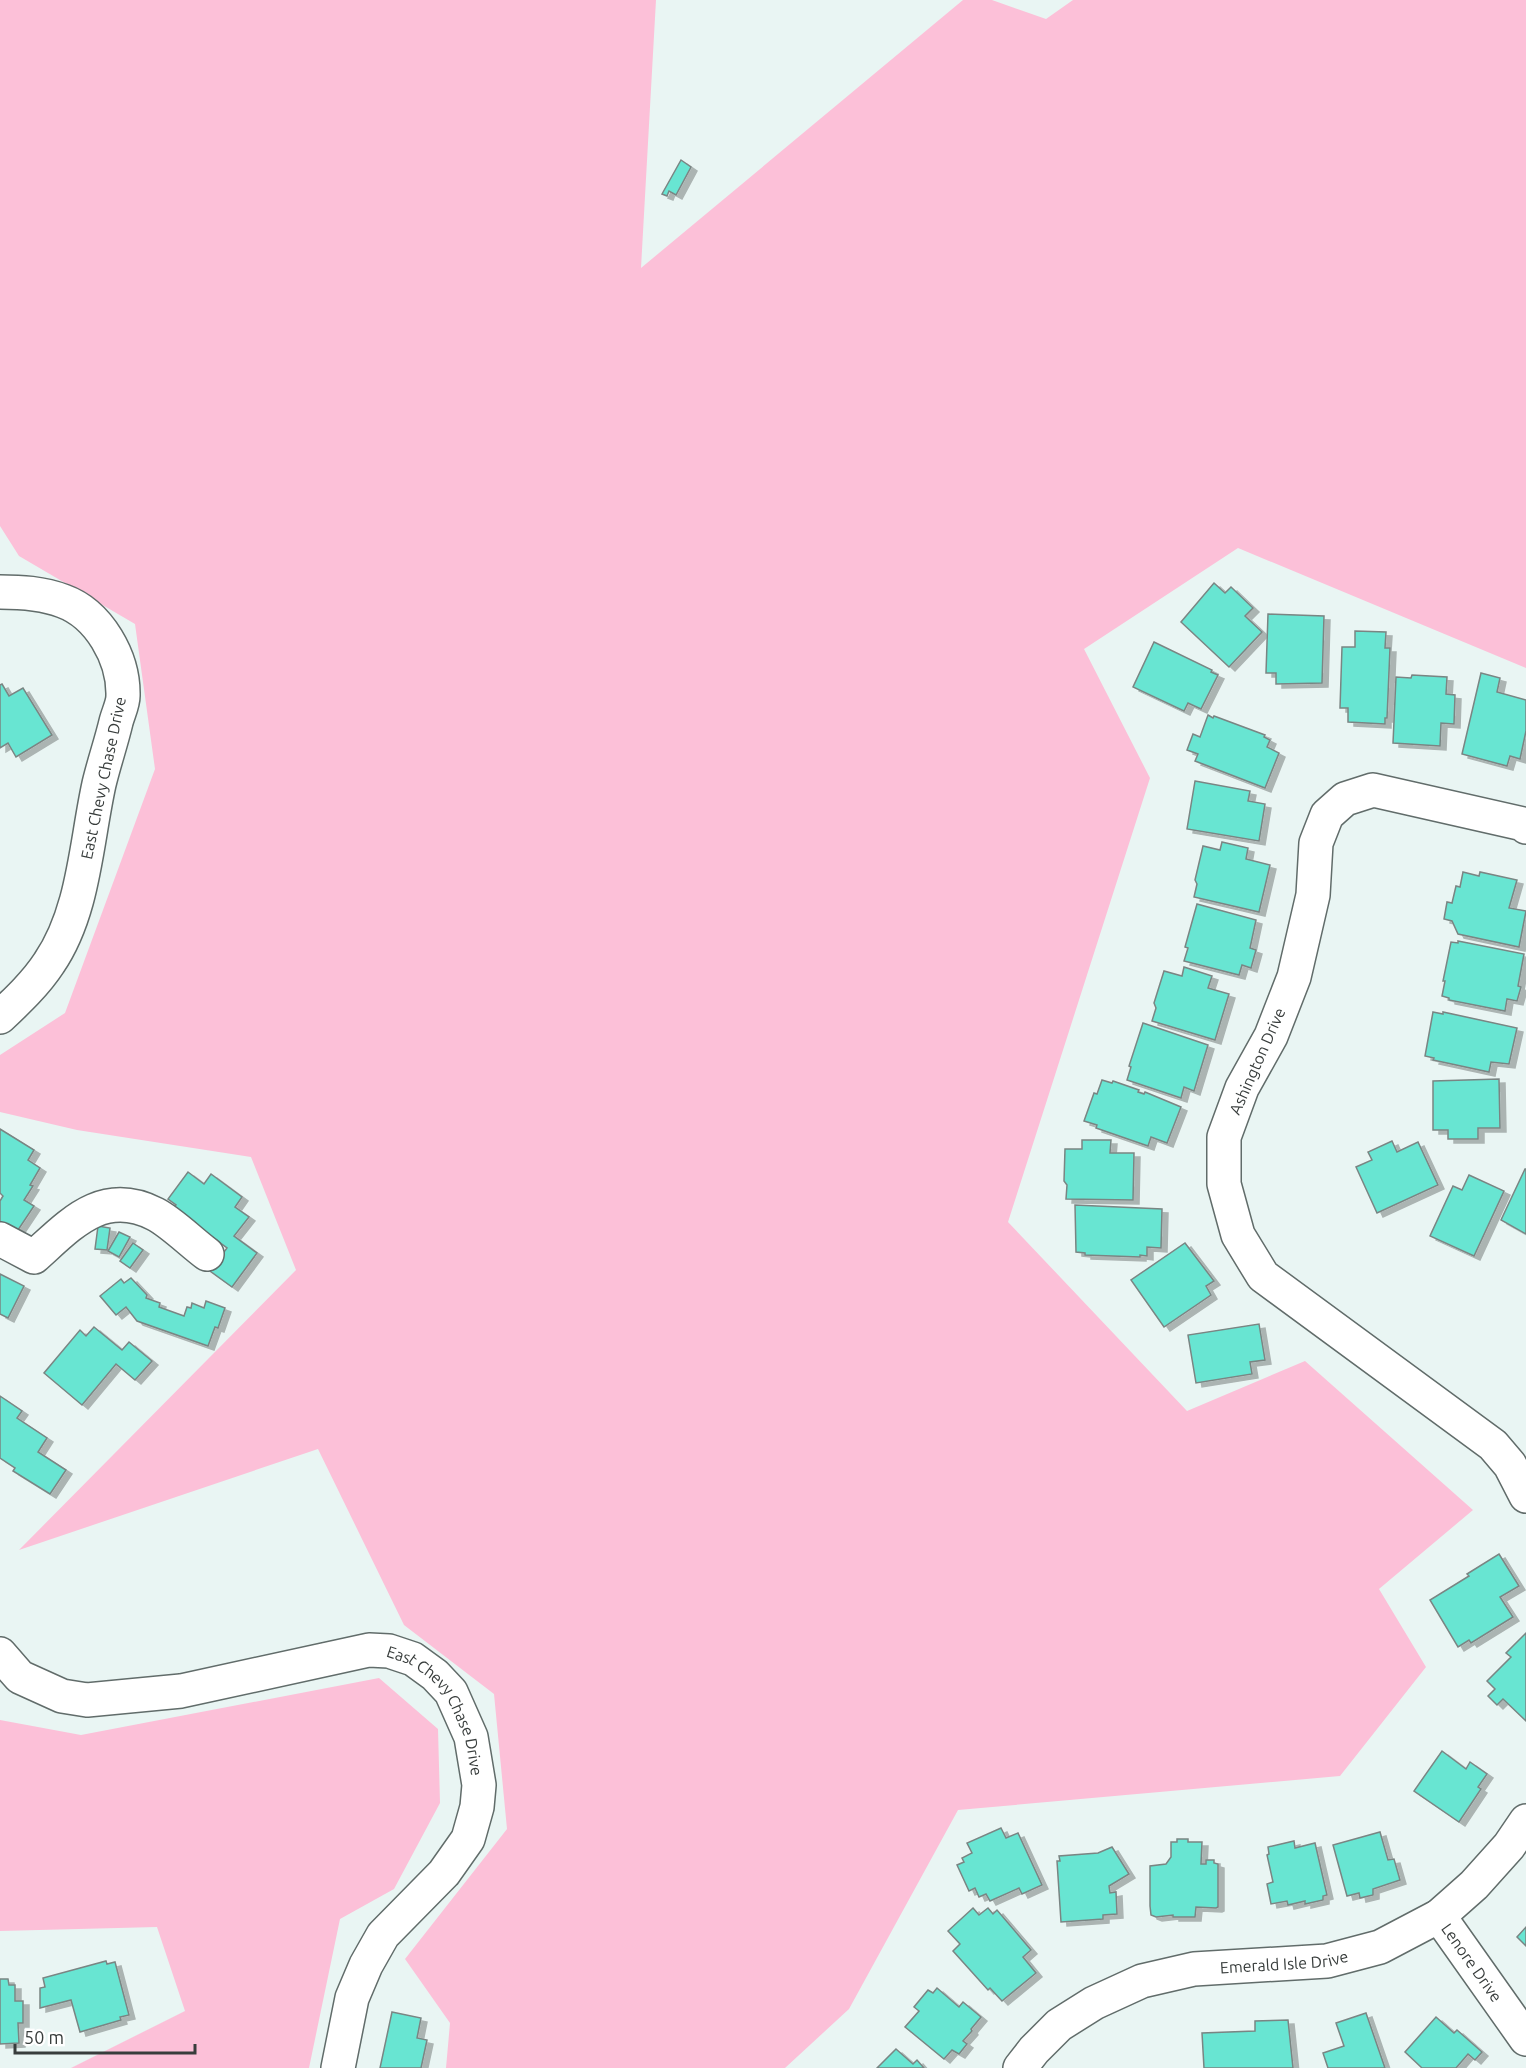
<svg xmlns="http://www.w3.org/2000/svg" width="1526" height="2068" viewBox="0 0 1526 2068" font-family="Ubuntu,sans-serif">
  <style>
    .green { fill: #fcc0d8 }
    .building { fill: #67e5d2; stroke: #7a8583; stroke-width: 1.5; filter: url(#shadow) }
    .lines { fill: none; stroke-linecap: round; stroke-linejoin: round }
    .minor-casing { stroke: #616c6a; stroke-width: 36 }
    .major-casing { stroke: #616c6a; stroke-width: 36 }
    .minor { stroke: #fff; stroke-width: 33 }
    .major { stroke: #fff; stroke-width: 33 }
    .labels { text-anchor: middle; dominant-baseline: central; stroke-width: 4.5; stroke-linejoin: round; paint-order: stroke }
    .street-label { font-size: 16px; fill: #383d3c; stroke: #fff }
  </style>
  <defs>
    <filter id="shadow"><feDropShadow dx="6" dy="4" stdDeviation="0" flood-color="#0004"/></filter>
  </defs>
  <rect width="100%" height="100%" fill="#e9f5f3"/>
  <g class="green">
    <polygon points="0,0 656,0 641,268 963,0 992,0 1046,19 1073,0 1526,0 1526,668 1238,548 1084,649 1150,778 1008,1222 1187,1411 1305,1361 1473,1510 1379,1589 1426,1667 1340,1776 958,1810 849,2009 785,2068 446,2068 450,2023 405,1959 507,1829 494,1694 404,1625 318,1449 19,1550 296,1270 251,1157 77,1130 0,1112 0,1055 65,1013 155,769 135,624 19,556 0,526"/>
    <polygon points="379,1678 438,1729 440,1803 394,1889 340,1919 309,2068 71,2068 185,2011 157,1927 0,1931 0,1720 81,1735"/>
  </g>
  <g class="building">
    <polygon points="681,160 691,167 676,195 669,191 667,196 662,194"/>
    <polygon points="1214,583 1225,593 1231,587 1253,608 1245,616 1262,632 1229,667 1181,622"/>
    <polygon points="1268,614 1324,616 1322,683 1276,684 1276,673 1266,673"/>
    <polygon points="1355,631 1386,632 1385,648 1390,648 1387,718 1385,718 1385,724 1348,722 1348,708 1340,708 1342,647 1355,647"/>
    <polygon points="1154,642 1212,670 1211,672 1218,675 1201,709 1188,703 1184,711 1133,687"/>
    <polygon points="1481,673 1500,678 1497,692 1526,700 1526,731 1520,759 1510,756 1507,766 1462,754"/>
    <polygon points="1412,675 1447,677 1446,694 1455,695 1454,724 1441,723 1440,746 1393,743 1396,677 1411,678"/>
    <polygon points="2,684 9,696 23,688 52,735 16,757 8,743 0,748 0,685"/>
    <polygon points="1208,715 1213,718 1214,716 1265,735 1264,737 1270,740 1267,747 1279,753 1265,788 1195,761 1198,754 1187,750 1193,734 1200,737"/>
    <polygon points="1195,781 1250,791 1248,801 1265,804 1259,841 1187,829"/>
    <polygon points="1222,842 1248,848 1246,859 1270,865 1259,912 1194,897 1197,884 1195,880 1203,846 1220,850"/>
    <polygon points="1463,872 1479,876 1480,872 1517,880 1509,908 1526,911 1519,947 1458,934 1452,921 1444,919 1447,902 1452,903 1456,886 1460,887"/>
    <polygon points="1197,904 1256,920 1250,948 1256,950 1251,968 1242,965 1239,975 1184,961 1188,948 1185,947"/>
    <polygon points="1458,941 1524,954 1518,986 1521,987 1517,1001 1507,999 1505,1011 1449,1000 1449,998 1442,996 1445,981 1443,981 1451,942 1458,943"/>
    <polygon points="1184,967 1212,976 1208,988 1229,994 1215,1040 1152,1021 1156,1008 1154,1003 1164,971 1182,976"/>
    <polygon points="1433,1012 1443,1014 1443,1012 1517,1028 1509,1064 1491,1062 1489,1072 1433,1060 1434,1058 1425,1056"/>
    <polygon points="1143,1023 1208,1045 1194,1091 1184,1087 1181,1098 1127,1080 1131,1067 1129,1066"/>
    <polygon points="1499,1079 1500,1128 1478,1128 1478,1139 1448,1139 1448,1130 1433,1130 1433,1081"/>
    <polygon points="1102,1080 1112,1083 1113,1081 1139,1090 1138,1092 1144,1094 1145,1092 1181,1107 1167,1143 1151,1137 1148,1146 1096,1128 1097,1125 1084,1121 1094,1093 1097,1094"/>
    <polygon points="0,1129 34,1150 28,1160 40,1168 30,1185 33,1186 24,1200 34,1206 16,1233 0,1223 0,1201 3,1196 0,1193"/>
    <polygon points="1082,1140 1111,1140 1110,1153 1134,1153 1133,1200 1066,1199 1067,1185 1064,1181 1065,1149 1082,1149"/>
    <polygon points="1392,1141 1397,1152 1418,1142 1438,1185 1377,1213 1356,1167 1372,1160 1368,1152"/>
    <polygon points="1525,1169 1526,1169 1526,1234 1501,1220"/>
    <polygon points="188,1172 204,1184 211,1174 242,1197 235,1207 249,1217 234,1236 257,1253 232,1287 210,1271 227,1248 196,1225 171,1211 176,1205 168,1199"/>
    <polygon points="1469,1175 1504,1191 1474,1256 1430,1236 1453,1186 1462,1190"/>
    <polygon points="1075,1205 1162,1209 1161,1248 1147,1247 1147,1256 1140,1255 1140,1257 1085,1255 1085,1253 1076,1252"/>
    <polygon points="98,1226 110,1228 107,1250 95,1249"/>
    <polygon points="119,1232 130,1237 119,1257 108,1251"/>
    <polygon points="133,1243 143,1250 130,1268 120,1261"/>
    <polygon points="1185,1243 1214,1281 1206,1286 1211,1295 1164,1327 1131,1280"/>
    <polygon points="0,1274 24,1286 8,1318 0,1314"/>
    <polygon points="131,1278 147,1295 146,1298 160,1303 159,1307 184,1316 187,1307 191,1308 192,1303 204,1308 206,1301 225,1308 218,1328 215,1327 208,1346 137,1321 126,1307 116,1315 100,1296 121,1279 124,1283"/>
    <polygon points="1259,1324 1265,1360 1250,1362 1252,1374 1196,1383 1188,1335"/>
    <polygon points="94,1327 122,1350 129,1342 152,1361 135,1380 116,1364 82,1405 44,1373 80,1330 86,1336"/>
    <polygon points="0,1396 22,1411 17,1418 47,1438 38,1452 66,1470 50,1494 13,1471 15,1468 0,1458"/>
    <polygon points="1499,1554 1519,1586 1500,1597 1513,1617 1471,1643 1469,1640 1458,1647 1430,1600 1469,1576 1467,1574"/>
    <polygon points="1526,1633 1526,1721 1503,1699 1497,1705 1488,1696 1495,1689 1487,1681 1511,1657 1506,1653"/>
    <polygon points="1442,1751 1466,1769 1470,1762 1487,1774 1478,1787 1481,1789 1459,1822 1414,1791"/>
    <polygon points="1001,1828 1006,1838 1018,1833 1042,1885 1022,1894 1019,1888 990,1901 986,1894 979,1897 975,1888 969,1891 957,1865 964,1862 962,1858 972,1853 967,1843"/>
    <polygon points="1380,1832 1388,1860 1394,1859 1400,1880 1373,1889 1373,1895 1360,1898 1359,1893 1347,1896 1333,1845"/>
    <polygon points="1177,1839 1188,1839 1188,1842 1202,1842 1201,1864 1206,1864 1206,1860 1214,1860 1214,1863 1218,1864 1218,1907 1216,1908 1196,1907 1195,1917 1173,1917 1173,1915 1156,1917 1151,1915 1150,1906 1150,1866 1166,1864 1171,1857 1171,1842 1177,1842"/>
    <polygon points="1294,1841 1295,1848 1315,1843 1327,1895 1323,1896 1323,1900 1305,1904 1305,1901 1288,1905 1287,1901 1271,1904 1267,1884 1273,1882 1267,1855 1269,1854 1268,1847"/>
    <polygon points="1112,1847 1129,1874 1109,1886 1110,1893 1116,1892 1117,1914 1103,1915 1103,1919 1061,1922 1057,1861 1060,1861 1059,1856 1098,1853"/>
    <polygon points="973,1908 979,1915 988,1908 993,1914 997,1910 1031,1950 1023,1957 1036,1973 1002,2001 990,1988 988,1990 953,1951 960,1944 948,1931"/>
    <polygon points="1526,1927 1526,1946 1517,1937"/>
    <polygon points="106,1961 107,1964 115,1962 129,2015 120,2017 121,2020 80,2032 71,2000 40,2008 40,1988 45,1987 43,1978"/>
    <polygon points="0,1979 8,1979 9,1985 15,1985 15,2001 23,2001 23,2023 18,2023 19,2043 0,2044"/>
    <polygon points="937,1988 959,2007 963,2002 981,2017 971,2029 972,2031 963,2041 967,2044 959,2054 952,2050 944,2059 905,2027 919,2011 914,2007 928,1990 933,1993"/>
    <polygon points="392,2012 421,2018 417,2038 427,2040 421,2068 380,2068"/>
    <polygon points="1366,2013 1385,2068 1328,2068 1323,2053 1344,2046 1336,2023"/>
    <polygon points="1436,2017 1454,2033 1457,2030 1482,2052 1475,2060 1468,2054 1456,2068 1422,2068 1405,2052"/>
    <polygon points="1288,2020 1293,2068 1204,2068 1202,2033 1255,2031 1255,2021"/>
    <polygon points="896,2049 913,2064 917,2060 924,2068 877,2068"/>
  </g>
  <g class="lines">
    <defs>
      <g id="minor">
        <polyline points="1526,827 1523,824 1373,790 1345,799 1327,815 1316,843 1313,895 1294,977 1271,1036 1242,1088 1224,1137 1224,1184 1238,1235 1263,1276 1493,1445 1510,1465 1526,1496"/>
        <path d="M 0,1239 L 34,1257 C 70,1225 102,1187 155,1214 C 171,1222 192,1243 207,1254"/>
        <path id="s1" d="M 1439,1916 L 1526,2039"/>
        <path id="s2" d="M 1020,2068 L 1034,2050 L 1059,2025 L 1094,2003 L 1142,1981 L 1194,1969 L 1327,1961 L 1380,1947 L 1439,1916 L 1474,1885 L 1509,1846 L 1526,1821"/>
      </g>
      <g id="major">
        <path d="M 0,592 C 21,592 42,593 63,601 C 99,614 124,658 123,696 C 123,704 118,714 116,722 C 111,743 104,763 99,784 C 86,843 84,912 49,963 C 36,983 17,1001 0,1017"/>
        <path id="s3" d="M 0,1654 L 20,1677 L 62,1696 L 87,1700 L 181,1691 L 369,1650 L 389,1651 L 413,1659 L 435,1675 L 451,1692 L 471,1737 L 479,1785 L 477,1807 L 468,1839 L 444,1873 L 383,1935 L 366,1965 L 352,1998 L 338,2068"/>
      </g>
    </defs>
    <use href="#minor" class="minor-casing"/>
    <use href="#major" class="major-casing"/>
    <use href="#minor" class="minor"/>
    <use href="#major" class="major"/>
  </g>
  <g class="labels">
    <g class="street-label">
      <text transform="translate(103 778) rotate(-78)">East Chevy Chase Drive</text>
      <text transform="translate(1257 1061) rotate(-66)">Ashington Drive</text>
      <text stroke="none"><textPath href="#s3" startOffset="490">East Chevy Chase Drive</textPath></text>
      <text stroke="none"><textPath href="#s2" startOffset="296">Emerald Isle Drive</textPath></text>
      <text stroke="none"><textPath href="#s1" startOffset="57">Lenore Drive</textPath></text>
    </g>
  </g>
  <path d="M15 2044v9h180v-9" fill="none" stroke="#383d3c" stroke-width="3"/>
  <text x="24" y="2044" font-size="18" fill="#383d3c" stroke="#ffffff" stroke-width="4.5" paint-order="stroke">50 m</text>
</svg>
